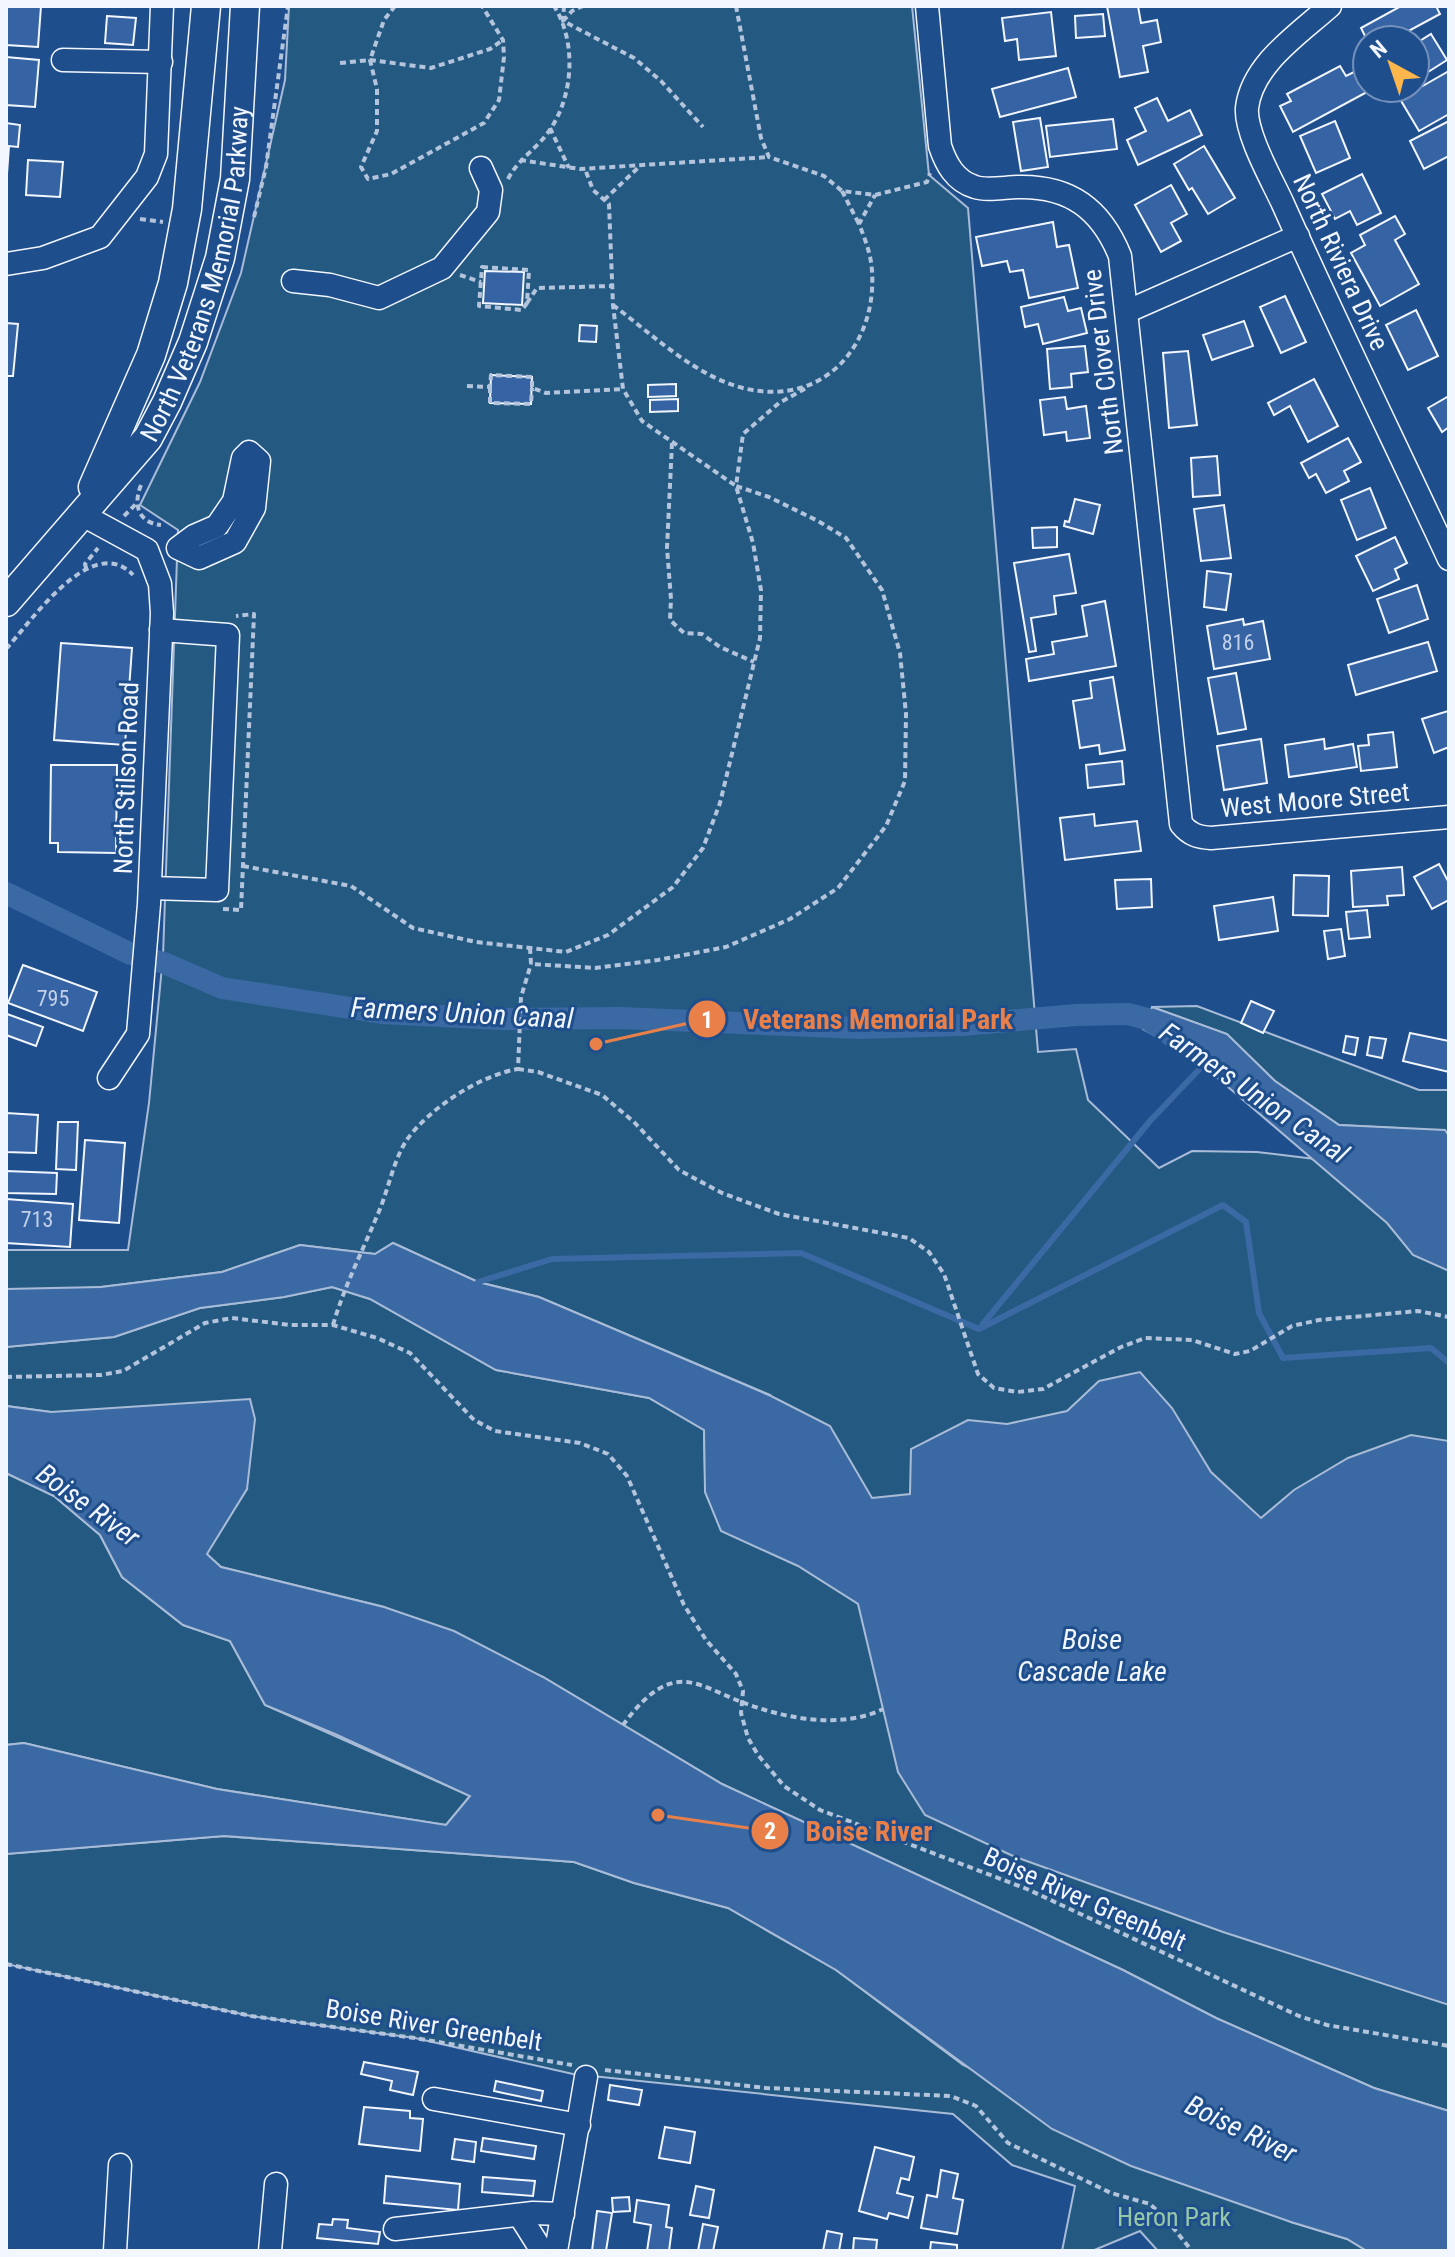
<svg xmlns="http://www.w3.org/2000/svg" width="1455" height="2257" viewBox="0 0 1455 2257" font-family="'Roboto Condensed',sans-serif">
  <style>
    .green { fill: #245a82; stroke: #a8bbd7; stroke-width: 2 }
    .water { fill: #3b69a3; stroke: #a8bbd7; stroke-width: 2 }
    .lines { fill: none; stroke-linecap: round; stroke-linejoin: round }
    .stream { stroke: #3b69a3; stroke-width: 6 }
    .canal { stroke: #3b69a3; stroke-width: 22 }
    .building { fill: #3563a3; stroke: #f2f6ff; stroke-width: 2 }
    .minor-casing { stroke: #f2f6ff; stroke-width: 25 }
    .major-casing { stroke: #f2f6ff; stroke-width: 31 }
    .path { stroke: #b3c4dc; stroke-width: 4; stroke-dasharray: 6 4; stroke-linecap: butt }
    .minor { stroke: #1f4e8c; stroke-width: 22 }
    .major { stroke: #1f4e8c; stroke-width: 28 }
    .labels { text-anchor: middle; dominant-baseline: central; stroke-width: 6; stroke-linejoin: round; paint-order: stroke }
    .number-label { font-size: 22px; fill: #c3d1e8 }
    .street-label { font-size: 26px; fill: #f2f6ff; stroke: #1f4e8c }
    .park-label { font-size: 26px; fill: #97c8a6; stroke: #1f4e8c }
    .water-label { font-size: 28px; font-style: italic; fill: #f2f6ff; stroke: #1f4e8c }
    .leader { fill: none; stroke: #ea8049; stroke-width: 3 }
    .callout-dot { fill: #ea8049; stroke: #1f4e8c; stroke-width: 3 }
    .mark-label { font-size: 24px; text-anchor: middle; font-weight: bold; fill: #fff }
    .callout-label { font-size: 28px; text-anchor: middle; font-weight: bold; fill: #ea8049; stroke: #1f4e8c; stroke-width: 6; stroke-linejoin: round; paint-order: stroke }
  </style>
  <rect width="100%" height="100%" fill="#1f4e8c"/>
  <g class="green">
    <polygon points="289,6 912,6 929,175 968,208 1038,1052 1076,1049 1088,1100 1159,1168 1192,1151 1257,1152 1315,1159 1356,1195 1396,1128 1339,1125 1275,1081 1227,1034 1152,1007 1197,1006 1419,1090 1449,1090 1449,2111 1374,2088 1216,2018 1123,1970 722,1784 543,1677 384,1607 221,1567 206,1554 247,1489 51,1412 6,1406 6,1347 114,1337 200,1308 284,1297 332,1287 370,1299 496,1370 649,1398 704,1430 705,1476 770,1395 539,1297 478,1282 393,1243 375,1254 300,1245 222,1272 101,1287 6,1293 6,1250 128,1250 149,1103 163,956 178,530 140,505 200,382 241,273 285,80"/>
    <polygon points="6,1473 54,1496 100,1535 122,1577 183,1625 230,1641 265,1705 470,1796 446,1825 217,1789 24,1743 6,1745"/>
    <polygon points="224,1836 574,1862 634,1883 728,1908 836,1970 963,2065 1291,2222 1347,2239 1367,2251 1158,2251 1140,2231 1092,2251 1062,2251 1075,2186 1012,2165 953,2114 573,2074 415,2038 251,2016 6,1964 6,1854"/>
  </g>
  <g class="water">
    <polygon points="1152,1007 1227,1034 1275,1081 1339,1125 1445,1130 1449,1136 1449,1271 1413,1255 1387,1223 1193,1057 1143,1029"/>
    <polygon points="393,1243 478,1282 539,1297 771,1396 830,1426 872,1498 910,1494 911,1449 968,1420 1007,1424 1067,1411 1099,1381 1140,1372 1172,1408 1211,1472 1261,1518 1294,1490 1348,1458 1411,1435 1449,1441 1449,2005 1223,1932 1013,1856 925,1815 898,1772 858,1604 798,1566 721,1531 705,1492 704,1430 649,1398 496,1370 370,1299 332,1287 284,1297 200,1308 114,1337 6,1347 6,1289 101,1287 222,1272 300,1245 375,1254"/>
    <polygon points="250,1399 255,1419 247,1489 207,1554 221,1567 384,1607 454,1631 543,1677 722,1784 1123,1970 1216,2018 1374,2088 1449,2111 1449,2251 1367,2251 1347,2239 1291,2222 1131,2166 1052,2129 836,1970 728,1908 634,1883 574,1862 224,1836 6,1854 6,1745 24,1743 217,1789 446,1825 470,1796 335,1734 265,1705 230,1641 183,1625 122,1577 100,1535 54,1496 6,1473 6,1406 51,1412"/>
  </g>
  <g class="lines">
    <g class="stream">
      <polyline points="478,1282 552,1259 801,1253 979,1329 1223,1205 1246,1222 1259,1313 1283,1358 1431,1348 1449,1363"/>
      <polyline points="982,1325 1150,1121 1208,1060"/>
    </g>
    <polyline class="canal" points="6,893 131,954 164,963 222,988 382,1013 500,1019 621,1018 859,1028 962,1025 1076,1015 1128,1014 1147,1019 1172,1036"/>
  </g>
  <g class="building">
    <polygon points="6,6 41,6 38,47 6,45"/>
    <polygon points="1107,6 1138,6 1141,23 1157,20 1161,42 1143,46 1148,72 1120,77"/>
    <polygon points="1401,6 1436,6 1440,14 1392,40 1367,40 1361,28"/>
    <polygon points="1051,12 1056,56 1019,60 1017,39 1005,41 1002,18"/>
    <polygon points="1103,14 1105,36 1076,38 1075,16"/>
    <polygon points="107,16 136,18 133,45 105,43"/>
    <polygon points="1431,34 1447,60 1417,79 1415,44"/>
    <polygon points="6,57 39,60 35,107 6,105"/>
    <polygon points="1340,66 1346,76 1356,71 1367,92 1293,132 1280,106 1291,101 1287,94"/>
    <polygon points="1068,68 1076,97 1000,117 992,89"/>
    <polygon points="1449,71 1449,114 1419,131 1400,99"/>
    <polygon points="1157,98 1168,121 1190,110 1202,135 1138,165 1127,140 1146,131 1135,108"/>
    <polygon points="1040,118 1048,167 1021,171 1013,122"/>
    <polygon points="1113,119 1117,149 1050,157 1046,126"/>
    <polygon points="1335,121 1350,158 1316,173 1300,136"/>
    <polygon points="1449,121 1449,156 1424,169 1410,141"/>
    <polygon points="6,123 20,125 18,147 9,146 7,174"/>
    <polygon points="1204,146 1235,198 1208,214 1192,188 1189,190 1174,164"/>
    <polygon points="28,160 63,162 60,197 26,195"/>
    <polygon points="1362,174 1381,213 1357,225 1350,211 1335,219 1322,194"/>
    <polygon points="1171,185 1187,214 1171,223 1181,241 1161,252 1135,205"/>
    <polygon points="1395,216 1405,234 1395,240 1419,284 1380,306 1351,253 1365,245 1360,235"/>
    <polygon points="1053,222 1057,247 1069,245 1078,288 1029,298 1023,270 1010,272 1007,261 982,266 976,237"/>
    <polygon points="485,271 524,272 522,305 483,303"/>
    <polygon points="1285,296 1306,342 1281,353 1260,307"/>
    <polygon points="1064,297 1068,311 1081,308 1087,333 1043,344 1038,324 1025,327 1021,307"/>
    <polygon points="1416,310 1438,356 1408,370 1386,325"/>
    <polygon points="1244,321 1253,346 1212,360 1203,335"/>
    <polygon points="6,323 18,324 13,376 6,376"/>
    <polygon points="580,325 597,326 596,342 579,341"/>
    <polygon points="1085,346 1088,372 1071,374 1072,387 1050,389 1047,349"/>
    <polygon points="1188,351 1197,425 1169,428 1163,353"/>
    <polygon points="491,375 532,377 531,404 490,403"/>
    <polygon points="1314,379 1338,426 1308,442 1290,406 1274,415 1268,403"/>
    <polygon points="676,384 676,396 648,397 648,385"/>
    <polygon points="1449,396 1449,427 1442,432 1428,408"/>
    <polygon points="1065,397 1067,409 1086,406 1090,438 1067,441 1066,432 1044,435 1040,400"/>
    <polygon points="678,399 678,411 650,412 650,400"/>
    <polygon points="1348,438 1361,462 1344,471 1349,481 1326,493 1316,474 1309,478 1301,463"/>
    <polygon points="1217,456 1220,495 1193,497 1191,458"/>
    <polygon points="1370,488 1386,528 1357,540 1341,500"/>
    <polygon points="1075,499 1100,505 1093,534 1064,526 1065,521 1069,522"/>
    <polygon points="1224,505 1231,558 1201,561 1194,509"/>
    <polygon points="1057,527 1057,547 1033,548 1032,528"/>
    <polygon points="1395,537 1407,563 1395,569 1399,579 1373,591 1356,556"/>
    <polygon points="1069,554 1076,593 1054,596 1056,614 1031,618 1036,651 1029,652 1014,563"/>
    <polygon points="1207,571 1231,574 1226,610 1204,607"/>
    <polygon points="1417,585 1428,619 1389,633 1377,599"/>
    <polygon points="1105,601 1116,666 1029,681 1026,659 1054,654 1052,642 1087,636 1082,606"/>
    <polygon points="1243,619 1244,625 1263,621 1270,659 1214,669 1207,626"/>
    <polygon points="1428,642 1437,671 1356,695 1348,665"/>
    <polygon points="61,643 132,648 125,745 54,740"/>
    <polygon points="1236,673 1246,729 1218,734 1208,678"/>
    <polygon points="1113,677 1125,750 1100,754 1099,745 1080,748 1073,701 1092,698 1090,681"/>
    <polygon points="1448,711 1449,747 1434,753 1422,719"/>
    <polygon points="1393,732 1397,767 1361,771 1358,746 1369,745 1368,735"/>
    <polygon points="1261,739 1267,783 1224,790 1217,746"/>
    <polygon points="1324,739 1325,749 1353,744 1357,767 1289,777 1285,745"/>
    <polygon points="1122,761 1124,784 1088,788 1086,765"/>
    <polygon points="51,765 117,765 116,853 58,852 58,843 50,843"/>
    <polygon points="1094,814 1095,826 1137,821 1141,851 1065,860 1060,818"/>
    <polygon points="1439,864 1449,883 1449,900 1432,909 1414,877"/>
    <polygon points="1402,867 1404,895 1387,896 1388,905 1353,907 1351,871"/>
    <polygon points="1294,875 1329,876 1328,916 1293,915"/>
    <polygon points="1151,879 1152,907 1117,909 1115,880"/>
    <polygon points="1273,897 1278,931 1219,940 1214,906"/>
    <polygon points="1367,910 1370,937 1349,939 1346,912"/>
    <polygon points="1341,929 1345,956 1328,959 1324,931"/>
    <polygon points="23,965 97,992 83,1031 8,1003"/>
    <polygon points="1251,1001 1274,1011 1263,1033 1241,1023"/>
    <polygon points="7,1014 43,1027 36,1046 6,1035"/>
    <polygon points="1410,1033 1449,1041 1449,1072 1403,1061"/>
    <polygon points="1346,1036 1358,1038 1355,1055 1343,1052"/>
    <polygon points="1370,1037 1386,1039 1382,1058 1367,1055"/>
    <polygon points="6,1113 38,1115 36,1153 6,1152"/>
    <polygon points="58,1122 78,1122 76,1170 56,1169"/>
    <polygon points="85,1140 125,1143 119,1223 79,1220"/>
    <polygon points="6,1171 57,1173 56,1194 6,1193"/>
    <polygon points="6,1199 73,1204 70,1247 6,1243"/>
    <polygon points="364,2062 418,2072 413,2095 390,2090 392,2081 361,2074"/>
    <polygon points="496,2081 543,2091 541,2101 494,2091"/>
    <polygon points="610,2085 642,2090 639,2105 608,2100"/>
    <polygon points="364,2107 410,2111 410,2118 423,2119 420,2151 359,2144"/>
    <polygon points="665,2127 695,2132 690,2163 659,2158"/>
    <polygon points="483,2138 536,2146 534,2159 481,2151"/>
    <polygon points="455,2139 476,2142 474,2162 452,2159"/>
    <polygon points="875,2147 914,2157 909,2180 901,2178 897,2193 913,2197 908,2218 889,2213 887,2219 859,2211"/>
    <polygon points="941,2170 958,2174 953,2198 963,2200 957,2234 921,2228 927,2195 937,2197"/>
    <polygon points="386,2176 460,2184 458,2210 384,2203"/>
    <polygon points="483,2177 535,2181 533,2196 482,2192"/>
    <polygon points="696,2186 714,2190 709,2218 690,2215"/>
    <polygon points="629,2197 630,2211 613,2212 612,2198"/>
    <polygon points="637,2200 669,2205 666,2227 672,2228 669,2251 647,2251 651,2225 634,2222"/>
    <polygon points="597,2211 612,2213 606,2251 592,2251"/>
    <polygon points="333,2219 348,2220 347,2228 380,2232 378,2244 317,2238 319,2224 332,2225"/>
    <polygon points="703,2224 718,2227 713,2251 698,2251"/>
    <polygon points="827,2231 842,2234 839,2251 823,2251"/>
    <polygon points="854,2238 877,2240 876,2251 853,2251"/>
    <polygon points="931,2242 957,2245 957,2251 930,2251"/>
  </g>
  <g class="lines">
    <defs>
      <g id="minor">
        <path d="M 927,6 L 940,146 C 946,164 955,181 975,187 C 987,191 1006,187 1019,187 C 1070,186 1101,209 1120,256 L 1181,824 C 1190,835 1198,837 1211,838 L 1449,817"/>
        <path d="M 1330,6 C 1300,33 1252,64 1247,108 C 1245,133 1272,180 1283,204 C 1336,323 1394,441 1449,559"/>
        <polyline points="63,60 161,62"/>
        <polyline points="6,264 43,258 100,237 147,177 156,154 162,6"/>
        <polyline points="293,281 330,285 379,298 442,268 488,212 491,190 481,168"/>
        <polyline points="1128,311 1298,236"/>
        <polygon points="249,452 259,461 254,508 235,542 199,558 178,548 194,536 217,526 234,501 243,458"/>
        <polyline points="81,514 147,550 160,584 162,613 149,904 138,1034 109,1078"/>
        <polyline points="150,888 217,890 228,635 161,630"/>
        <polyline points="434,2099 579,2125"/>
        <polyline points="520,2216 542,2251"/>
        <polyline points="395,2229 533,2213 563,2214"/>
        <polyline points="115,2251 120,2165"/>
        <polyline points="270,2251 276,2184"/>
        <polyline points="556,2251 586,2077"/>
      </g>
      <g id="major">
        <polyline points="93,487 151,355 173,283 187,209 206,6"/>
        <path id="s1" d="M 6,602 L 148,438 L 167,402 L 193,342 L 220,258 L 235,179 L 245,6"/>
      </g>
    </defs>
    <use href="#minor" class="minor-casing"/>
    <use href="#major" class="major-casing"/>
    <g class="path">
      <polyline points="395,6 384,20 370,60 377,89 377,131 361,167 368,179 391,174 484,123 499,100 504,57 503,40 482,6"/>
      <polyline points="564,6 563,21 634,58 661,81 703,127"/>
      <polyline points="736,6 761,138 769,157 824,176 842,191 875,195 927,182 930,173"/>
      <polyline points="563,21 572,11 583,6"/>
      <polyline points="340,63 370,60 431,68 490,49 503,40"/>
      <polyline points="550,128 569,168"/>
      <polyline points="520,160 580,169 769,157"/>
      <path d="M 508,179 C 516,163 529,154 541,141 C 573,107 579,45 554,6"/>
      <polyline points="842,191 859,224"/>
      <polyline points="604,200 640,166"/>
      <polyline points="254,217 266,167 288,6"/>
      <polyline points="140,219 163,222"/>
      <polygon points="482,267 529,270 527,303 522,310 479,306"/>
      <polyline points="460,275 481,282"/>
      <polyline points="527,303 537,288 612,286"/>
      <path d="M 613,305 C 653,335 697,378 747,389 C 825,406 877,344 872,271 C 871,254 865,239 859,224 L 875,195"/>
      <polyline points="467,386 490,387 491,375 532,377 532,388 546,393 623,389"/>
      <polyline points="490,387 490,403 531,404 532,388"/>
      <polyline points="672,443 667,548 671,599 670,620 684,633 702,634 720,647 754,662"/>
      <path d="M 141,485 C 133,504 138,523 161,525"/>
      <polyline points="124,516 136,504"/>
      <polyline points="86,568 85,564 98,548"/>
      <path d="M 6,649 C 30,623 92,531 133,575"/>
      <polyline points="243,866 351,886 413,928 476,942 566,952 608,935 673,887 703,848 720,803 760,638 761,590 753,543 736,486 642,421 623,389 613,305 609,204 593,190 585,169"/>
      <polyline points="223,909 241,910 254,614 236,616"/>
      <polyline points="530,948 531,964 595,968 658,960 726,947 790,919 838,888 886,826 905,781 906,714 900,653 882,590 846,538 818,521 769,497 736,486 743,434 779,403 808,387"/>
      <polyline points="518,1069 538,1072 602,1095 634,1122 679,1170 722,1193 779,1214 909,1238 929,1252 944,1274 978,1374 994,1388 1017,1392 1043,1389 1121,1347 1145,1338 1192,1340 1235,1354 1250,1351 1292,1326 1319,1320 1418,1311 1449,1317"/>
      <path d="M 333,1325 C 344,1287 362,1252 377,1216 C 388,1192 392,1164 406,1141 C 428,1109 480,1075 518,1069 L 521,997 L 531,964"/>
      <polyline points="6,1377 101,1375 123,1371 205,1323 232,1318 290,1325 333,1325 377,1338 410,1353 474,1420 495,1431 580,1443 608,1454 627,1476 684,1605 706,1640 736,1674 743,1691 741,1713 748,1738 758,1755 784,1786 820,1810 1027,1889 1299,2016 1327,2025 1449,2046"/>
      <path d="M 623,1725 C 637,1706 659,1679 687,1682 C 704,1684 723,1695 739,1701 C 782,1718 840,1730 883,1709"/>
      <polyline points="6,1964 251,2016 415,2038 572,2065"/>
      <polyline points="605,2070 766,2088 951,2096 976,2106 1008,2143 1111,2193 1150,2204 1167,2220 1192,2251"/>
    </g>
    <use href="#minor" class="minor"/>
    <use href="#major" class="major"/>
  </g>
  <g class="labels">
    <g class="number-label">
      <text x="1238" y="642">816</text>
      <text x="53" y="998">795</text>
      <text x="37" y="1219">713</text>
    </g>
    <g class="street-label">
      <text transform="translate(1341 262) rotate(65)">North Riviera Drive</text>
      <text stroke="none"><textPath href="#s1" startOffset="390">North Veterans Memorial Parkway</textPath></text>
      <text transform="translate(1103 362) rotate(-97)">North Clover Drive</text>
      <text transform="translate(126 778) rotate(-88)">North Stilson Road</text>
      <text transform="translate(1315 800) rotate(-5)">West Moore Street</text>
      <text transform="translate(1085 1899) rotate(24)">Boise River Greenbelt</text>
      <text transform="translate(434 2025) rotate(9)">Boise River Greenbelt</text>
    </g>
    <g class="park-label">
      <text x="1174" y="2217">Heron Park</text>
    </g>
    <g class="water-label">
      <text transform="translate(462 1013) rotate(3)">Farmers Union Canal</text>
      <text transform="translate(1254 1093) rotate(35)">Farmers Union Canal</text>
      <text transform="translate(88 1505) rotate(36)">Boise River</text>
      <text x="1092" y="1639">Boise<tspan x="1092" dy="32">Cascade Lake</tspan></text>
      <text transform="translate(1241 2129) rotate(26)">Boise River</text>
    </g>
  </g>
  <path class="leader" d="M596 1044L707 1019M658 1815L770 1831"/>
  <g class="callout-dot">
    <circle cx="596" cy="1044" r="8"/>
    <circle cx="658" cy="1815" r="8"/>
    <circle cx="707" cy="1019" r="20"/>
    <circle cx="770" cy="1831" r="20"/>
  </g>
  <g class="mark-label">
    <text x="707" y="1028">1</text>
    <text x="770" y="1839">2</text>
  </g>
  <g class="callout-label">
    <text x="878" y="1029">Veterans Memorial Park</text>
    <text x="869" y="1841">Boise River</text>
  </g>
  <rect width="1455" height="2257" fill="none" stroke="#f2f6ff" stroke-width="16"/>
  <g transform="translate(1391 64) rotate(320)"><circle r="38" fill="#1f4e8c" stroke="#7391ba" stroke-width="2"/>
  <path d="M0-6L14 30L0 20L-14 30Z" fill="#ffb74d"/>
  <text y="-12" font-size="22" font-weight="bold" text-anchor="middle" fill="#f2f6ff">N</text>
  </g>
</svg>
